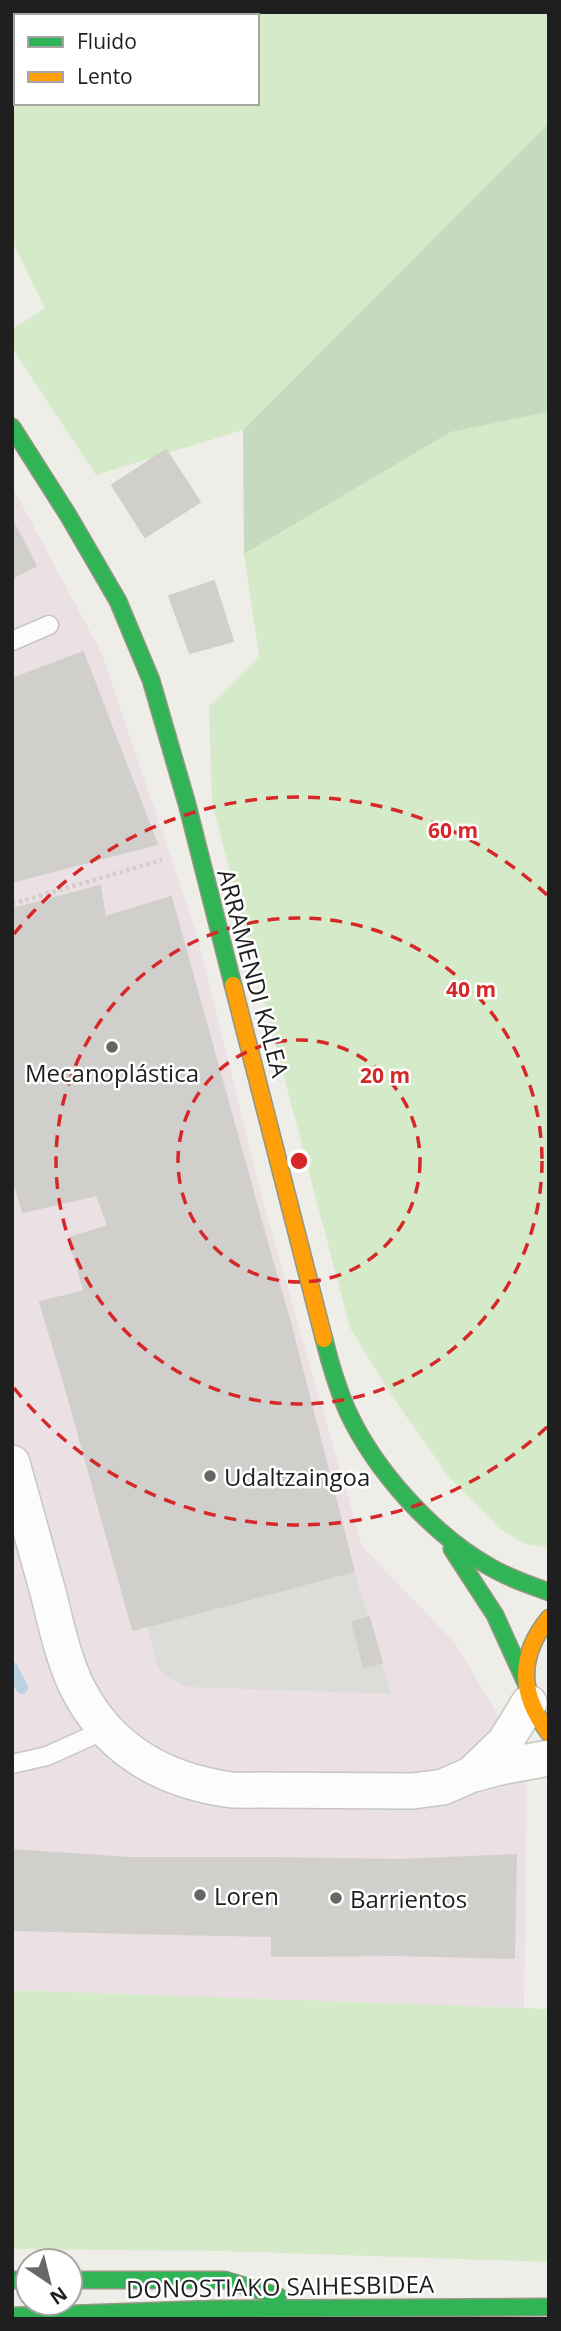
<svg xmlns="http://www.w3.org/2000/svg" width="561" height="2331" viewBox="0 0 561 2331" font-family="'Open Sans',sans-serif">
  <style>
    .industrial { fill: #ebe1e5 }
    .grass { fill: #d5eac8; fill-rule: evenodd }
    .forest { fill: #c4dbbe }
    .parking { fill: #dcdcd9 }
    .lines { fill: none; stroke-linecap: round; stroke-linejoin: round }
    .stream { stroke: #bdd2e0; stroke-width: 12 }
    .building { fill: #d0cfcb; stroke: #d1cfca; stroke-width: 2 }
    .lane-casing { stroke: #c6c6c4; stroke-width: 21 }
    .street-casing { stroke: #c6c6c4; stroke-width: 38 }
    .fast-casing { stroke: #929781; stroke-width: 19 }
    .slow-casing { stroke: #929781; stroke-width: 19 }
    .path { stroke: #d7ccc8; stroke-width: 4.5; stroke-dasharray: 3.5 3.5; stroke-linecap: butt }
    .lane { stroke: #fcfcfc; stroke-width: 18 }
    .street { stroke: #fcfcfc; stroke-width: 35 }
    .fast { stroke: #30b455; stroke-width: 16 }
    .slow { stroke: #ff9f0a; stroke-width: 16 }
    .ring { fill: none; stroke: #d62828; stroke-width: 3.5; stroke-dasharray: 12 9 }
    .poi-dot { fill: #676765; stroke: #fff; stroke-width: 2.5 }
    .labels { text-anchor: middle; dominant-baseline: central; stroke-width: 5; stroke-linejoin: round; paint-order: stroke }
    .street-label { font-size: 24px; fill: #1f1f1f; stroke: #fff }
    .poi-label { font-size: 24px; fill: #1f1f1f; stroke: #fff; text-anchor: start }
    .centre { fill: #d62828; stroke: #fff; stroke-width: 3.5 }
    .ring-label { font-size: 21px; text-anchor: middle; font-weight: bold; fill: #d62828; stroke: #fff; stroke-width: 5; stroke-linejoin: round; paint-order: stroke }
  </style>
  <rect width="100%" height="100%" fill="#eeede8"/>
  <polygon class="industrial" points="12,486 102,654 198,938 263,1202 362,1546 455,1643 527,1764 524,2010 12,1990"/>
  <g class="grass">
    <path d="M 12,12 L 549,12 L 549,123 L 243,430 L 96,475 L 12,348 L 12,329 L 45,308 L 12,241 ZM 16,16 L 257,16 L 257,103 L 16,103 Z"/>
    <polygon points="549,412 549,1548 522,1543 498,1527 449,1477 394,1399 350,1328 212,803 209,706 259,656 244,554 451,432"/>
    <polygon points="12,1990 549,2009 549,2262 222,2251 12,2249"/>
  </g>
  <polygon class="forest" points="549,123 549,412 451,432 244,554 243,430"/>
  <polygon class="parking" points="354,1571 391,1694 187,1687 163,1675 157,1664 147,1627"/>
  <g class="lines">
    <polyline class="stream" points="12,1668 22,1688"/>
  </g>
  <g class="building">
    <polygon points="166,450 200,502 145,537 112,485"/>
    <polygon points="12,520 36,566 12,578"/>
    <polygon points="214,581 233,641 190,653 169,596"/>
    <polygon points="83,652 119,746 12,782 12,679"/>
    <polygon points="119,746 157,844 12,882 12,782"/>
    <polygon points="100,886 105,917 171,897 268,1246 84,1290 69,1238 108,1226 97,1195 23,1212 12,1176 12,909"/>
    <polygon points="268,1246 291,1326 64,1382 40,1302"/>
    <polygon points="291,1326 354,1571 133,1630 64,1382"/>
    <polygon points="369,1617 382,1663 364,1667 352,1622"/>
    <polygon points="12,1850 129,1858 129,1933 12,1930"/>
    <polygon points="516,1855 514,1958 400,1955 400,1860"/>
    <polygon points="129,1858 272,1858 272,1936 129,1933"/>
    <polygon points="272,1858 400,1860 400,1955 272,1956"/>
  </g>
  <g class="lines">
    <defs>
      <g id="lane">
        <polyline points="12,641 49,625"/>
        <polyline points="12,1764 47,1756 107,1729"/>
      </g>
      <g id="street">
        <path d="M 12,1463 C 24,1506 36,1549 48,1592 C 56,1624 63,1659 78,1689 C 110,1751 164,1781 232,1790 L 413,1791 L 443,1787 L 470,1775 L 500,1767 L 549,1758"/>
        <polyline points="473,1773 505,1742 529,1703"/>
      </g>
      <g id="fast">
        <polyline points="12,427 68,515 118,601 151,680 187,804 233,985"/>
        <path d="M 324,1339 C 330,1363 337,1387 347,1410 C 375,1471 432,1534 490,1567 C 509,1578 529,1585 549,1592"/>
        <polyline points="452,1549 495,1615 525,1681"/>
        <polyline points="12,2280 28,2280"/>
        <polyline points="70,2280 225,2280 278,2296"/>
        <polyline points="12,2316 213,2309 549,2307"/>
      </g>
      <g id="slow">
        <polyline points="233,985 324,1339"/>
        <path d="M 549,1618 C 518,1656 519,1694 549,1733"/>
      </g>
    </defs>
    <use href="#lane" class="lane-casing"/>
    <use href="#street" class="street-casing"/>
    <use href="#fast" class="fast-casing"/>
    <use href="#slow" class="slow-casing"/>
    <polyline class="path" points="12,904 162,860"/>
    <use href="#lane" class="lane"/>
    <use href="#street" class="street"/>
    <use href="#fast" class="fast"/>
    <use href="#slow" class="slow"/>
  </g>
  <g class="ring">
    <circle cx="299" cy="1161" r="121"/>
    <circle cx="299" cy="1161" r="243"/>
    <path d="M547 1427A364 364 0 0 1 14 1388M14 934A364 364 0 0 1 547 895"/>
  </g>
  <g class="poi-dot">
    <circle cx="112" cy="1047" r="7"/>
    <circle cx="210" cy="1476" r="7"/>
    <circle cx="200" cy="1895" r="7"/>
    <circle cx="336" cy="1898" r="7"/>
  </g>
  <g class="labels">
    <g class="street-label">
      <text transform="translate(254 973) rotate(75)">ARRAMENDI KALEA</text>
      <text transform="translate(280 2286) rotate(-1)">DONOSTIAKO SAIHESBIDEA</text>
    </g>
    <g class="poi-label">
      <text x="112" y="1072" text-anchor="middle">Mecanoplástica</text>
      <text x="224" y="1476">Udaltzaingoa</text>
      <text x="214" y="1895">Loren</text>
      <text x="350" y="1898">Barrientos</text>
    </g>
  </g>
  <circle cx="299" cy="1161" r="10" class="centre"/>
  <g class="ring-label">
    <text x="453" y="838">60 m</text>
    <text x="471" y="997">40 m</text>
    <text x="385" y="1083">20 m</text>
  </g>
  <rect width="561" height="2331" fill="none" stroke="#1f1f1f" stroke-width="28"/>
  <rect x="14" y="14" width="245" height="91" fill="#ffffff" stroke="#a5a5a5" stroke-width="2"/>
  <rect x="28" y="37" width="35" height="10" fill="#30b455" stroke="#a5a5a5" stroke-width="2"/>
  <text x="77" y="49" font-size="21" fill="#1f1f1f">Fluido</text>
  <rect x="28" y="72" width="35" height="10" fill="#ff9f0a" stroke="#a5a5a5" stroke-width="2"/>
  <text x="77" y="84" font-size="21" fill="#1f1f1f">Lento</text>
  <g transform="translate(49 2282) rotate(145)"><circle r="33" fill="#ffffff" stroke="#a5a5a5" stroke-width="2"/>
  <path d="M0-5L12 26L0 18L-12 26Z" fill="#676765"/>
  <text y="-10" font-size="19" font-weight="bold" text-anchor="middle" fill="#1f1f1f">N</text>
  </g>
</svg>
